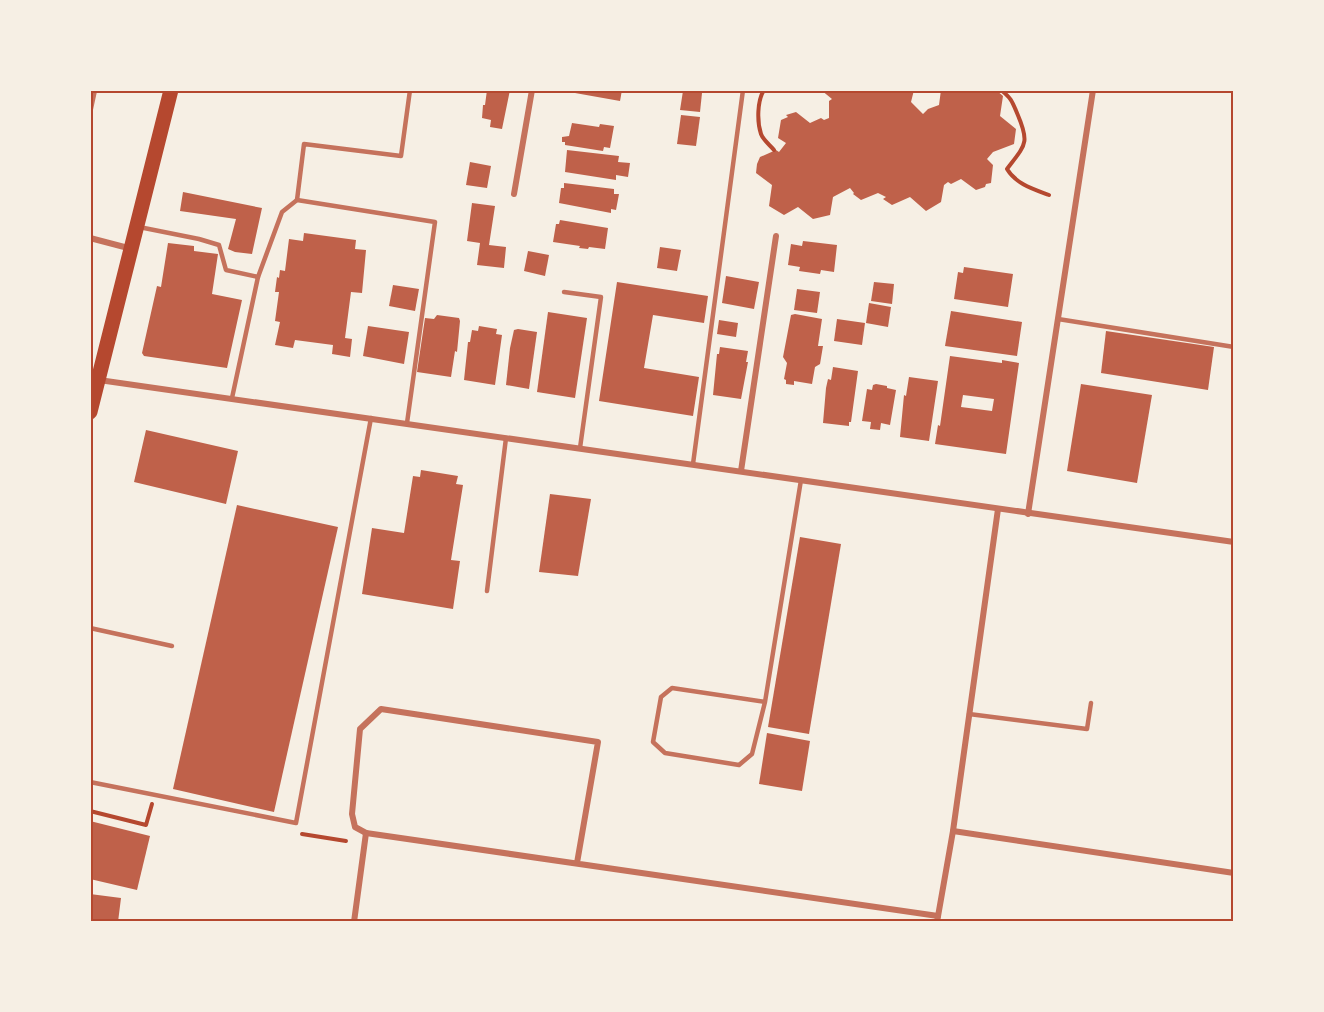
<svg xmlns="http://www.w3.org/2000/svg" width="1324" height="1012" viewBox="0 0 1324 1012" font-family="Cabin,sans-serif">
  <style>
    .building { fill: #bf614a; fill-rule: evenodd }
    .lines { fill: none; stroke-linecap: round; stroke-linejoin: round }
    .path { stroke: #b5482f; stroke-width: 4 }
    .service { stroke: #c5725c; stroke-width: 4.5 }
    .minor { stroke: #c5725c; stroke-width: 6 }
    .primary { stroke: #b5482f; stroke-width: 15 }
    .neatline { fill: none; stroke: #b5482f; stroke-width: 2 }
  </style>
  <rect width="100%" height="100%" fill="#f6efe4"/>
  <g class="building">
    <polygon points="487,90 510,90 502,129 490,127 491,120 482,118 483,105 485,105"/>
    <polygon points="575,90 622,90 620,101 575,93"/>
    <polygon points="821,90 914,90 911,102 923,114 928,109 939,105 941,90 970,90 974,93 982,90 994,92 996,90 1003,96 1000,116 1016,129 1014,144 993,152 987,159 993,165 991,183 986,184 985,187 976,190 961,179 951,184 948,182 944,185 941,202 926,211 910,197 892,205 883,199 886,197 878,193 861,200 853,194 854,193 850,188 833,197 830,215 813,219 798,207 784,215 769,206 772,185 756,173 757,164 760,157 776,150 779,152 786,143 778,138 781,120 788,117 786,115 796,112 810,123 821,118 824,120 829,118 829,101 832,99"/>
    <polygon points="683,91 702,93 700,112 680,110"/>
    <polygon points="681,115 700,117 696,146 677,144"/>
    <polygon points="572,123 599,127 600,124 614,126 610,148 604,147 603,151 565,145 565,142 562,142 562,137 569,136"/>
    <polygon points="567,150 619,156 618,162 630,163 628,177 616,175 616,180 565,172"/>
    <polygon points="470,162 491,166 487,188 466,185"/>
    <polygon points="564,183 614,189 614,194 619,194 616,210 611,209 611,213 559,203 561,188 564,188"/>
    <polygon points="183,192 262,208 252,254 235,252 228,249 236,219 180,211"/>
    <polygon points="472,203 495,206 489,245 506,247 504,268 477,265 480,243 467,241"/>
    <polygon points="560,220 608,228 605,249 589,247 588,249 579,248 580,246 553,242 556,224 559,224"/>
    <polygon points="304,233 356,240 355,249 366,250 362,293 351,292 345,338 352,339 350,357 332,354 333,345 295,340 293,348 275,345 280,322 275,321 279,292 275,292 277,277 279,278 280,270 285,271 289,239 303,241"/>
    <polygon points="803,241 837,245 834,272 821,270 820,274 799,271 800,267 788,265 791,244 802,246"/>
    <polygon points="168,243 194,246 194,251 218,254 212,294 242,300 227,368 144,356 142,353 157,286 161,287"/>
    <polygon points="660,247 681,250 677,271 657,268"/>
    <polygon points="528,251 549,255 545,276 524,271"/>
    <polygon points="964,267 1013,274 1008,307 954,299 958,272 963,273"/>
    <polygon points="726,276 759,282 754,309 722,303"/>
    <polygon points="617,282 708,296 704,323 653,315 644,368 699,377 693,416 599,401"/>
    <polygon points="874,282 894,284 892,304 871,301"/>
    <polygon points="393,285 419,289 415,311 389,306"/>
    <polygon points="797,289 820,292 817,313 794,310"/>
    <polygon points="869,303 891,307 888,327 866,323"/>
    <polygon points="951,311 1022,322 1017,356 945,346"/>
    <polygon points="548,312 587,318 575,398 537,392"/>
    <polygon points="795,314 822,319 818,346 823,346 820,364 815,367 812,384 794,381 794,385 786,384 786,380 784,379 787,363 783,357 791,315"/>
    <polygon points="437,315 459,318 460,321 457,352 455,351 451,377 417,372 425,318 434,319"/>
    <polygon points="837,319 865,323 862,345 834,341"/>
    <polygon points="719,320 738,323 736,337 717,334"/>
    <polygon points="368,326 409,332 404,364 363,356"/>
    <polygon points="479,326 497,329 496,334 502,335 495,385 464,380 468,342 470,342 472,330 478,331"/>
    <polygon points="518,329 537,332 529,389 506,385 510,348 514,330"/>
    <polygon points="1106,331 1214,347 1208,390 1101,373"/>
    <polygon points="720,347 748,351 746,362 748,362 741,399 713,395 717,354 719,354"/>
    <path d="M 950,356 L 1002,363 L 1002,360 L 1019,363 L 1006,454 L 935,444 L 938,425 L 940,426 ZM 963,395 L 994,399 L 992,411 L 961,407 Z"/>
    <polygon points="833,367 858,371 851,422 849,422 849,426 823,423 826,388 828,379 831,380"/>
    <polygon points="909,377 938,381 929,441 900,437 904,395 906,396"/>
    <polygon points="876,384 887,386 887,388 896,390 890,425 881,423 880,430 870,429 871,422 862,421 867,389 872,390 873,385"/>
    <polygon points="1081,384 1152,395 1137,483 1067,471"/>
    <polygon points="146,430 238,451 226,504 134,482"/>
    <polygon points="421,470 458,476 456,484 463,485 451,560 460,561 453,609 362,594 372,528 404,533 413,476 420,477"/>
    <polygon points="550,494 591,499 578,576 539,572"/>
    <polygon points="237,505 338,527 274,812 173,789"/>
    <polygon points="800,537 841,544 809,734 768,727"/>
    <polygon points="767,733 810,741 802,791 759,784"/>
    <polygon points="90,821 150,836 137,890 90,879"/>
    <polygon points="90,894 121,898 118,922 90,922"/>
  </g>
  <g class="lines">
    <g class="path">
      <path d="M 764,90 C 757,101 757,122 761,134 C 763,140 770,145 774,150"/>
      <path d="M 1001,90 C 1011,98 1012,101 1017,113 C 1030,143 1026,144 1007,169 C 1016,184 1033,189 1049,195"/>
      <polyline points="90,811 146,825 152,804"/>
      <polyline points="302,834 346,841"/>
    </g>
    <g class="service">
      <polyline points="90,113 95,90"/>
      <polyline points="297,200 304,144 401,156 410,90"/>
      <polyline points="139,227 199,239 219,245 226,270 258,277"/>
      <polyline points="564,292 601,297 580,448"/>
      <polyline points="1058,319 1234,347"/>
      <polyline points="232,398 258,277 282,212 297,200 435,222 407,423"/>
      <polyline points="693,464 743,90"/>
      <polyline points="487,591 506,438"/>
      <polyline points="90,628 172,646"/>
      <polyline points="765,702 672,688 661,697 653,742 665,753 739,765 752,754 765,702 801,480"/>
      <polyline points="969,714 1087,729 1091,703"/>
      <polyline points="90,782 296,823 371,418"/>
    </g>
    <g class="minor">
      <polyline points="514,194 532,90"/>
      <polyline points="90,238 132,249"/>
      <polyline points="99,380 1234,542"/>
      <polyline points="741,471 776,236"/>
      <polyline points="1028,514 1093,90"/>
      <polyline points="953,831 1234,873"/>
      <polyline points="577,863 598,742 381,709 360,729 352,814 355,827 366,833 938,916"/>
      <polyline points="354,922 366,833"/>
      <polyline points="937,922 953,831 998,509"/>
    </g>
    <polyline class="primary" points="90,412 171,90"/>
  </g>
  <rect width="1324" height="1012" fill="none" stroke="#f6efe4" stroke-width="183"/>
  <rect x="92" y="92" width="1140" height="828" class="neatline"/>
</svg>
